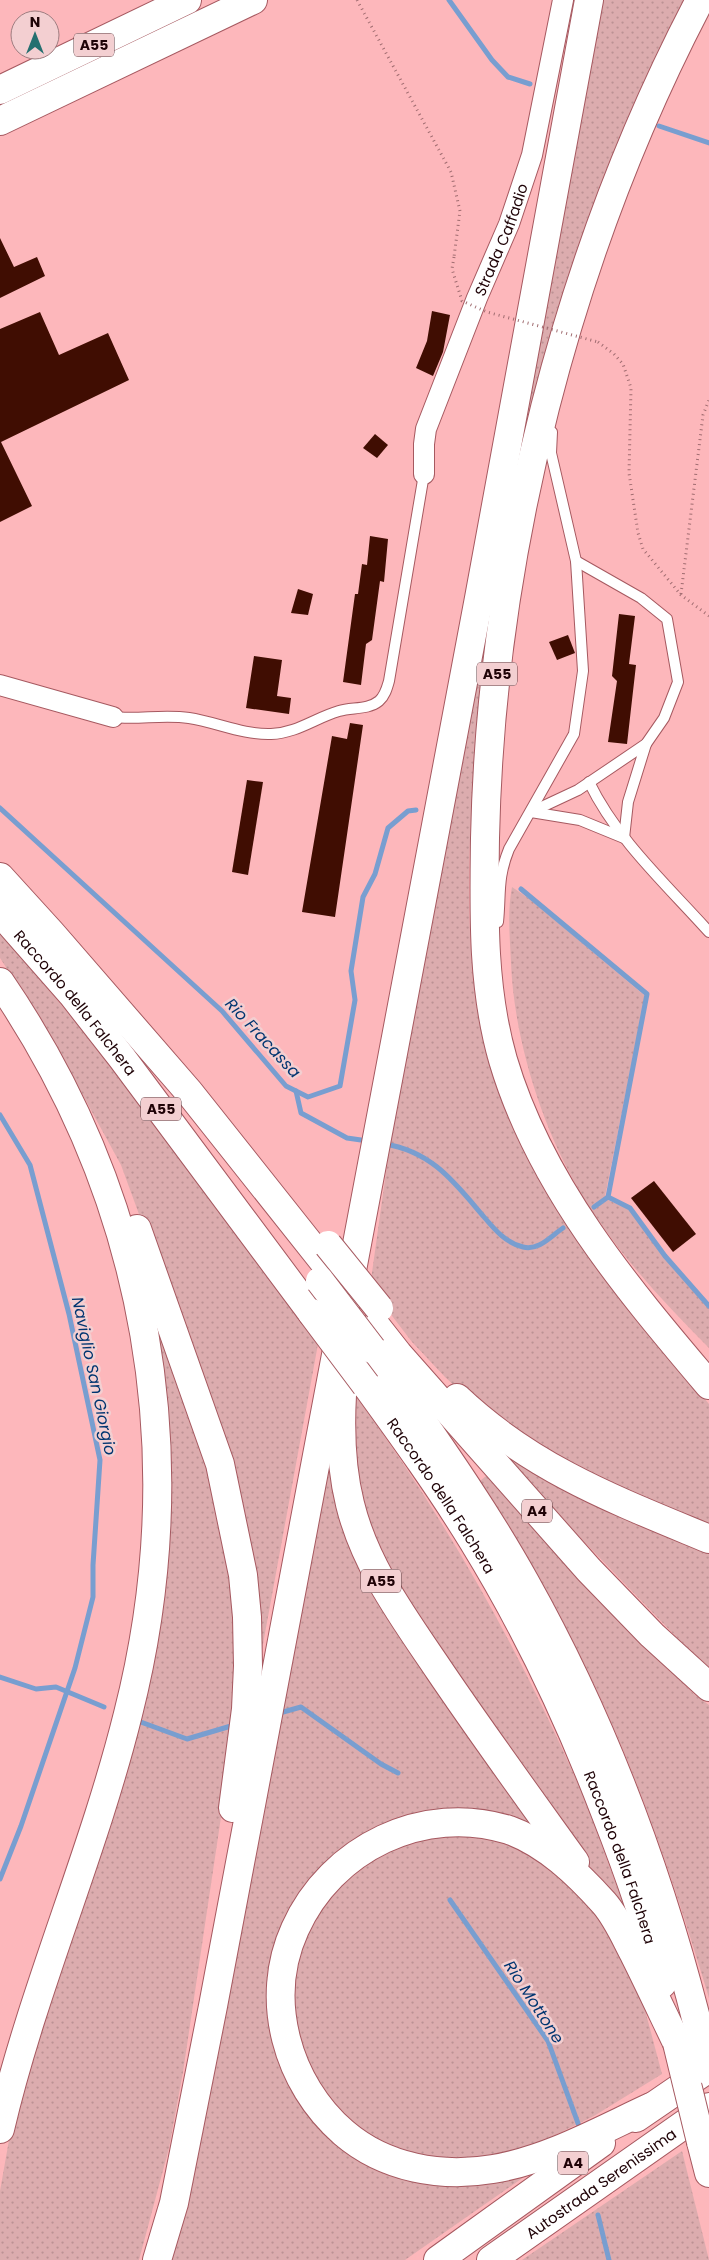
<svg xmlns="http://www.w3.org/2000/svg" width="709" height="2260" viewBox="0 0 709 2260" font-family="Poppins,sans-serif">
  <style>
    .grass { fill: url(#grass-dots) }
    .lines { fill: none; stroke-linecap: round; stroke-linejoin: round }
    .stream { stroke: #789ed0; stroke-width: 5 }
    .building { fill: #400d02 }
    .lane-casing { stroke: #a65960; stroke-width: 12 }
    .street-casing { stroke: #a65960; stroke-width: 22 }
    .highway-casing { stroke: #a65960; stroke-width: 30 }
    .path { stroke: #a06c70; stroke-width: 3; stroke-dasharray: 1 4; stroke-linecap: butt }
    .lane { stroke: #fff; stroke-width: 10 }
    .street { stroke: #fff; stroke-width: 20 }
    .highway { stroke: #fff; stroke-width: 28 }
    .highway-bridge-casing { stroke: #a65960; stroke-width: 30; stroke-linecap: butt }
    .path-bridge { stroke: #a06c70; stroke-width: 3; stroke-dasharray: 1 4; stroke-linecap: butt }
    .highway-bridge { stroke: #fff; stroke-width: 28 }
    .labels { text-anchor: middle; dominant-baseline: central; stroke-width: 5; stroke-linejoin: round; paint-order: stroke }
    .shield { fill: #f3cfd1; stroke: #5f4044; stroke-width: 1 }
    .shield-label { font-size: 14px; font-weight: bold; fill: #1f0307 }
    .street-label { font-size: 15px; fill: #1f0307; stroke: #f3cfd1 }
    .water-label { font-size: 16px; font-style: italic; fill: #003570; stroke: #f3cfd1 }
  </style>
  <defs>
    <pattern id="grass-dots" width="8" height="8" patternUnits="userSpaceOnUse" patternTransform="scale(1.25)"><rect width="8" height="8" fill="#dcacae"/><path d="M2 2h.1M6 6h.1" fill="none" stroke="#bc9294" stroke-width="1.8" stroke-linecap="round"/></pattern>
  </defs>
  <rect width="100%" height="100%" fill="#fdb7bb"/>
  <g class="grass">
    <polygon points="602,0 689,0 516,481 512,480"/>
    <path d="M 488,604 L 492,605 C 478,733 459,864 475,993 C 477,1009 481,1025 485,1041 L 630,1310 L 709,1404 L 709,1528 L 608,1487 L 477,1407 L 445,1377 L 412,1342 L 370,1287 L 393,1122 Z"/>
    <path d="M 512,887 L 531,900 L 645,996 L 605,1196 L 608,1200 L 628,1209 L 709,1305 L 709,1348 C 661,1300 614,1249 579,1190 C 541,1125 514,1038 511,963 C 510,937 507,913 512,887 Z"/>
    <polygon points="0,932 79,1026 157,1128 318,1344 261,1655 170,1299 121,1165 51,1037 0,958"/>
    <polygon points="161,1330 183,1389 223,1522 238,1651 224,1797 183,2072 169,2148 139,2260 0,2260 0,2191 9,2140 25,2075 142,1703 156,1331"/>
    <path d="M 352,1391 C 443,1514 518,1647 579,1786 C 596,1826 609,1867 625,1907 L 619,1908 L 417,1622 L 365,1521 L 355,1477 Z"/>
    <polygon points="513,1457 709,1547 709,1667 687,1648 531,1487 510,1460"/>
    <polygon points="330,1459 340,1492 541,1831 369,1832 271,1991 357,2155 521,2171 524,2177 405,2260 169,2260"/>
    <path d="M 486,1476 L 618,1618 L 694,1694 L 709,1705 L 709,1998 C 677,1892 643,1789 596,1689 C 562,1617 521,1549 480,1481 Z"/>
    <polygon points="465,1830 517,1844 589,1900 636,1976 662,2074 594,2116 539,2143 508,2153 455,2162 407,2157 349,2125 302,2060 289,1988 304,1935 337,1885 396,1841"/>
    <polygon points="682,2151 709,2260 522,2260"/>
  </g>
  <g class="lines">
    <g class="stream">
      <polyline points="449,0 492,60 508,77 530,84"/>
      <polyline points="659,126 709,143"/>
      <polyline points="0,808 222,1011 286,1086 308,1097 340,1086 355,1000 351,971 363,897 375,874 388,828 408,811 416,810"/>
      <polyline points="521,889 647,994 608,1197"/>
      <polyline points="296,1091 301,1113 347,1138 361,1140"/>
      <polyline points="0,1115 30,1165 69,1314 100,1460 93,1565 93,1597 75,1668 21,1826 0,1879"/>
      <path d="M 384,1144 C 432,1151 455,1183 484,1217 C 495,1230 506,1243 523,1247 C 539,1251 551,1236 563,1228"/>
      <polyline points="594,1207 608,1197 630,1208 665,1256 709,1306"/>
      <polyline points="0,1677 36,1689 56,1687 104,1707"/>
      <polyline points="276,1714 301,1707 381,1764 398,1773"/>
      <polyline points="138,1721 187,1739 231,1726"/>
      <polyline points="450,1900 548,2041 579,2126"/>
      <polyline points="598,2215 609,2260"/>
    </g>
  </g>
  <g class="building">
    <polygon points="0,238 14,267 37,257 45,276 0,298"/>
    <polygon points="432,311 450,315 443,352 433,376 416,368 427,341"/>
    <polygon points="40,312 59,355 108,333 129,380 1,442 32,506 0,522 0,329"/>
    <polygon points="375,434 388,445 377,458 363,448"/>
    <polygon points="370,536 388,539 384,582 380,581 372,640 366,644 361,685 343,682 355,594 358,594 362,564 367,565"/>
    <polygon points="298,589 313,594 308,615 291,613"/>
    <polygon points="619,614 635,616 629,664 636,665 627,744 608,742 617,681 612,676"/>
    <polygon points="568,635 575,653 557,660 549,642"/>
    <polygon points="254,656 282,660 277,696 291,698 289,714 246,708"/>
    <polygon points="350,723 363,725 335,917 302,912 332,736 347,739"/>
    <polygon points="247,780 263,782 248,875 232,872"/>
    <polygon points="654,1181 696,1234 673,1252 631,1198"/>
  </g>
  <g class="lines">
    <defs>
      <g id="lane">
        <path d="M 113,717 C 138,720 163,714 189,718 C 216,722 243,735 271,734 C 297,733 315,718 339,711 C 352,707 368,710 379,701 C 385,696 387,688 389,681 L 424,474"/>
        <path d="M 589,782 C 617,840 667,885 709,932"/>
        <polyline points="531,812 578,790 646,744 664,718 678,682 667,619 641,598 576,561"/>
        <polyline points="531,812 580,820 624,838 628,802 646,744"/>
        <path d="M 498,922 C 501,893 497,879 509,849 L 574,734 L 583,671 L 576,561 L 551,453 L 552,432"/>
      </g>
      <g id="street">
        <path id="s1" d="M 424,474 L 424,444 L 426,429 L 477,298 L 509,224 L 532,155 L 563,0"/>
        <polyline points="0,685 113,717"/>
      </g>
      <g id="highway">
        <path d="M 700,0 C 568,251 491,554 485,838 C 484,913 482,987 503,1060 C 540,1185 626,1287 709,1385"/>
        <polyline points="0,90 187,0"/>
        <polyline points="0,121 253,0"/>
        <polyline points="0,877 51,933 189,1092 324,1262"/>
        <path id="s2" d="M 0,912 L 72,994 L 122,1058 L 312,1313"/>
        <path d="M 0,982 C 149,1200 193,1458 128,1714 C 93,1855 33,1988 0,2129"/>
        <polyline points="137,1229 220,1464 243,1575 247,1617 248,1666 246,1709 233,1808"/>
        <polyline points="376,1326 398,1354 589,1570 652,1635 709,1687"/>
        <path d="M 372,1349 C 425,1426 480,1501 525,1582 C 604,1723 660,1874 699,2030"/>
        <path id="s3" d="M 366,1385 C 403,1436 440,1487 473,1541 C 526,1627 569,1718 605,1812 C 627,1868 648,1925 662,1984"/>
        <path d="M 342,1395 C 340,1431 341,1468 350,1504 C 365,1566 404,1618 439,1670 C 483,1735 529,1798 575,1862"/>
        <path d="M 457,1398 C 532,1469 615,1500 709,1539"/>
        <path d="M 651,2107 C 601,2130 548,2160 493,2169 C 441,2178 385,2168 344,2133 C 287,2084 263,1999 295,1929 C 331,1848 424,1803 509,1830 C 546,1843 578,1874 604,1903 C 617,1918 625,1937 634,1954 C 649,1984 663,2014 677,2043"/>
        <polyline points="636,2118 706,2070"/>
        <polyline points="701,2142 709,2173"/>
        <polyline points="157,2260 174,2203 213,2006 479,598 589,0"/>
        <polyline points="438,2260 601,2143"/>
        <path id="s4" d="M 491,2260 L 709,2107"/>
      </g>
    </defs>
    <use href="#lane" class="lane-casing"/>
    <use href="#street" class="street-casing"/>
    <use href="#highway" class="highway-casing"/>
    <g class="path">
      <polyline points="357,0 451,172 460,211 454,257"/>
      <polyline points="598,342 614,354 623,364 631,388 629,473 638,533 643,549 681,595 709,616"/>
      <polyline points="681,594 703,415 709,400"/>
    </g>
    <use href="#lane" class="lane"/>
    <use href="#street" class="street"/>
    <use href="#highway" class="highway"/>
    <defs>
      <g id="highway-bridge">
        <polyline points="328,1245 379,1308"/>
        <polyline points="320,1281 372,1349"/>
        <polyline points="312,1313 366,1385"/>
        <polyline points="699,2030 709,2071"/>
        <polyline points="677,2043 701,2142"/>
      </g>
    </defs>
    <use href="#highway-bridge" class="highway-bridge-casing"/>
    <polyline class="path-bridge" points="454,257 452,269 462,301 487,312 598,342"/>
    <use href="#highway-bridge" class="highway-bridge"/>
  </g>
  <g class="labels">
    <g class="shield">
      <rect x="74" y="33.5" width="40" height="23" rx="4"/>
      <rect x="477" y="662.5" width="40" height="23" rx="4"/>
      <rect x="141" y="1097.5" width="40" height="23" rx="4"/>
      <rect x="522" y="1499.5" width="30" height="23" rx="4"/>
      <rect x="361" y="1569.5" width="40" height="23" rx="4"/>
      <rect x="558" y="2151.5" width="30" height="23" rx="4"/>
    </g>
    <g class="shield-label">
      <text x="94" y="45">A55</text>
      <text x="497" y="674">A55</text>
      <text x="161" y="1109">A55</text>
      <text x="537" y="1511">A4</text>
      <text x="381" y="1581">A55</text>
      <text x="573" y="2163">A4</text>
    </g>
    <g class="street-label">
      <text stroke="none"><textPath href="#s1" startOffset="249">Strada Caffadio</textPath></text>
      <text stroke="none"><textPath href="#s2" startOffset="118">Raccordo della Falchera</textPath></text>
      <text stroke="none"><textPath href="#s3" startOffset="134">Raccordo della Falchera</textPath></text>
      <text stroke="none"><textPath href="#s3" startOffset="539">Raccordo della Falchera</textPath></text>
      <text stroke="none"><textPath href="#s4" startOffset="134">Autostrada Serenissima</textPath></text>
    </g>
    <g class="water-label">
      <text transform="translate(263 1038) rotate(47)">Rio Fracassa</text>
      <text transform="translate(94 1376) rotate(78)">Naviglio San Giorgio</text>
      <text transform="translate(534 2002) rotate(57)">Rio Mottone</text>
    </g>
  </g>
  <g transform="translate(35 35)"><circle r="24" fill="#f3cfd1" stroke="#9e7d80"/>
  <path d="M0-4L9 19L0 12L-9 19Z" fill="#257070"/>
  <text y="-8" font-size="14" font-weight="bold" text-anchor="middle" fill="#1f0307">N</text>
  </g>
</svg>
